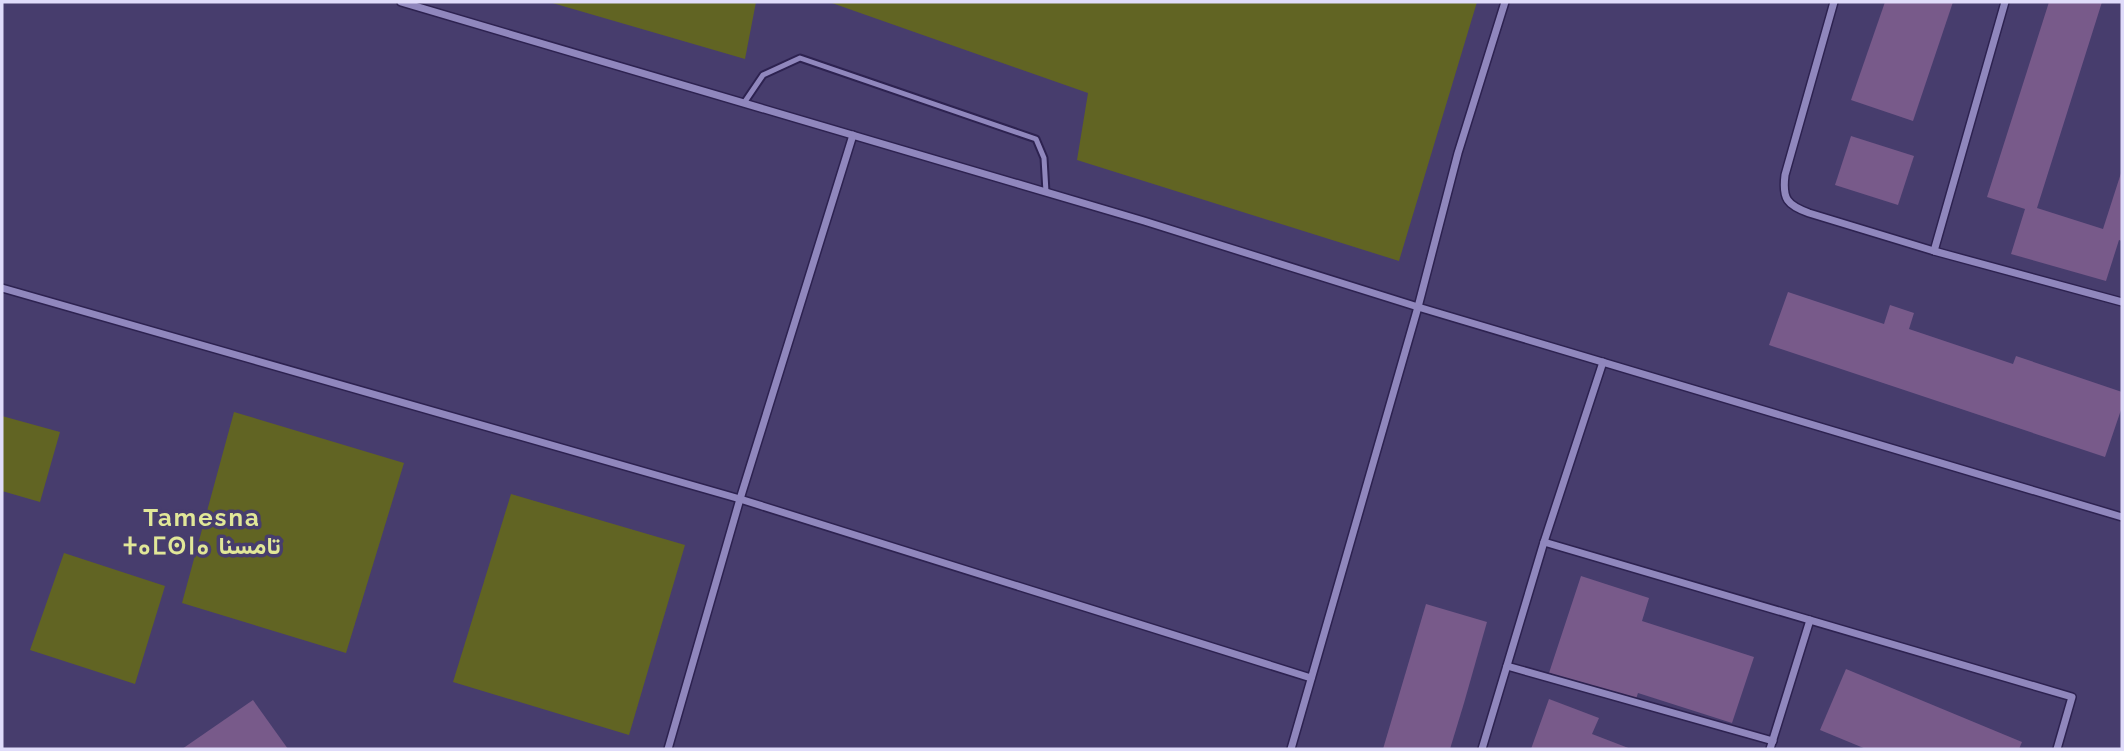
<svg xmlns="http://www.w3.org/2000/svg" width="2124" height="751" viewBox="0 0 2124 751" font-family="Raleway,Vazirmatn,'Noto Sans Tifinagh',sans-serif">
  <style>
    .green { fill: #616423 }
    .building { fill: #785a8a }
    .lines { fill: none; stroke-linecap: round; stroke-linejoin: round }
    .service-casing { stroke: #2d2250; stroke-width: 9 }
    .minor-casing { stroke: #2d2250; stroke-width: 10 }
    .service { stroke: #9087bd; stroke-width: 5 }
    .minor { stroke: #9087bd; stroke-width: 7 }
    .labels { text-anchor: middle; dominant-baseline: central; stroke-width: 7; stroke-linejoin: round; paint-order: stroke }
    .district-label { font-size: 24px; font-weight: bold; letter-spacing: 2px; fill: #e1e798; stroke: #473d6d }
  </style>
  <rect width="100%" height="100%" fill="#473d6d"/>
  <g class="green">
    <polygon points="549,2 756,2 745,59"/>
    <polygon points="829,2 1477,2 1399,261 1077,160 1088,93"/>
    <polygon points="234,412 404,463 346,653 182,603"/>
    <polygon points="2,416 60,432 40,502 2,491"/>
    <polygon points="511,494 685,545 629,735 453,682"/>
    <polygon points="64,553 165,586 135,684 30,650"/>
  </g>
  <g class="building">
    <polygon points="1885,2 1953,2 1913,121 1851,100"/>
    <polygon points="2049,2 2102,2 2037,208 2103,229 2122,170 2122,241 2119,240 2106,281 2011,254 2025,209 1987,197"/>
    <polygon points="1851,136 1914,156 1898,205 1835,185"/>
    <polygon points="1788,292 1884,324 1890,305 1914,313 1909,329 2013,364 2016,356 2122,392 2122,407 2105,457 1769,345"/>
    <polygon points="1581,576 1649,598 1642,621 1754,657 1732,723 1638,693 1635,702 1549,673"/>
    <polygon points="1426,604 1487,622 1464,703 1450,749 1383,749"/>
    <polygon points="1846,669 2022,742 2019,749 1866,749 1820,730"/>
    <polygon points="1549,699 1599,718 1592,734 1631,749 1531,749"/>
    <polygon points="253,700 288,749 182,749"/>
  </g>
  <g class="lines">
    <defs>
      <polyline id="service" points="744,103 763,75 800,58 1036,139 1044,158 1046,192"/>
      <g id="minor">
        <polyline points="401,2 1144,221 1418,307 2122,517"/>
        <path d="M 1834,2 L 1785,175 C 1782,199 1787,205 1809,213 L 1934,251 L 2122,302"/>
        <polyline points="1934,251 2005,2"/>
        <polyline points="2,288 740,499 1311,678"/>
        <polyline points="1544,542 2072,697 2057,749"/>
        <polyline points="1507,666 1773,741"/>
        <polyline points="668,749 740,499 853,135"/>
        <polyline points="1291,749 1418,307 1458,153 1505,2"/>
        <polyline points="1482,749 1544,542 1603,362"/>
        <polyline points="1770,749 1810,620"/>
      </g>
    </defs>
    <use href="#service" class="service-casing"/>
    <use href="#minor" class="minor-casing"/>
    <use href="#service" class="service"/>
    <use href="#minor" class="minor"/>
  </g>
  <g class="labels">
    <g class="district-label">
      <text x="202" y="517">Tamesna<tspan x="202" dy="28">ⵜⴰⵎⵙⵏⴰ تامسنا</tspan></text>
    </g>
  </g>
  <rect width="2124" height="751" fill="none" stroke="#e0dcfa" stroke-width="7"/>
</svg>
